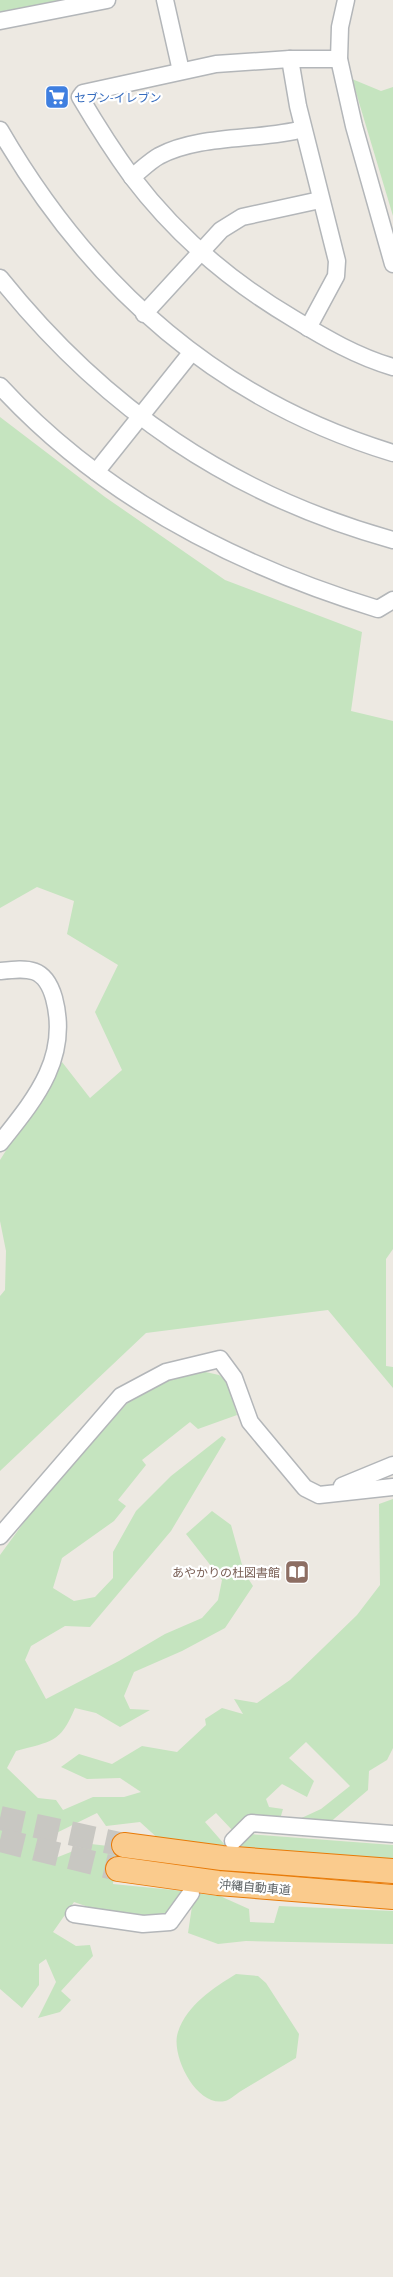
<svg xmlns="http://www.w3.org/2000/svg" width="393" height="2277" viewBox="0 0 393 2277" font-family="Ubuntu,'Noto Sans JP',sans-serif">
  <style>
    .green { fill: #c5e4bf }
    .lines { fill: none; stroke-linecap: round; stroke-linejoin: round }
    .highway-tunnel { stroke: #c8c7c2; stroke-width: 24; stroke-dasharray: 24 12; stroke-linecap: butt }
    .minor-casing { stroke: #b3b6b9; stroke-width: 19 }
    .highway-casing { stroke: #e87a07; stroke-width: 26 }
    .minor { stroke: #fff; stroke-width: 16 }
    .highway { stroke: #facb8d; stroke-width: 24 }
    .labels { text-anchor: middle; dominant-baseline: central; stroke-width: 4.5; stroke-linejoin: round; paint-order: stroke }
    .shop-label { font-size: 12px; fill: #366cbe; stroke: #fff; text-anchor: start }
    .education-label { font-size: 12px; fill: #785e54; stroke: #fff; text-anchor: end }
    .street-label { font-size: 12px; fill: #5b6063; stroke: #fff }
  </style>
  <rect width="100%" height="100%" fill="#ede9e2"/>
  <g class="green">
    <polygon points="0,0 63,0 0,13"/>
    <polygon points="352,79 381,91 393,87 393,216"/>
    <polygon points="0,417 105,497 225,580 362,632 351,711 393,721 393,1249 386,1259 386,1366 393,1367 393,1388 328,1310 146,1333 0,1471 0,1296 5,1290 6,1251 0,1221 0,1160 62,1062 90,1098 122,1070 95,1012 118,965 67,934 74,901 37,887 0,908"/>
    <path d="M 201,1371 L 219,1375 L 227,1381 L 237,1415 L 198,1429 L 190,1422 L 142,1460 L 146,1465 L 118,1500 L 126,1506 L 114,1521 L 62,1558 L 53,1588 L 74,1601 L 95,1597 L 113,1578 L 113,1552 L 136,1511 L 171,1476 L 222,1436 L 226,1439 L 171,1531 L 90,1627 L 65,1626 L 31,1646 L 25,1660 L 46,1699 L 119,1661 L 165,1634 L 202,1618 L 218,1600 L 222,1580 L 186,1534 L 212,1511 L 231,1525 L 244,1572 L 253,1586 L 225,1628 L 182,1651 L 134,1672 L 124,1696 L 130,1709 L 150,1710 L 120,1727 L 96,1713 L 75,1708 C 60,1744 51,1741 16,1751 L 7,1768 L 38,1798 L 56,1800 L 63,1810 L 93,1797 L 124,1797 L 141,1792 L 120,1778 L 87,1779 L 61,1767 L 79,1754 L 112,1764 L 142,1746 L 177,1752 L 206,1725 L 205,1719 L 222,1708 L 243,1714 L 234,1699 L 257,1703 L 290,1680 L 357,1615 L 380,1585 L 379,1504 L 393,1499 L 393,1748 L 387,1760 L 369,1771 L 368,1790 L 328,1824 L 295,1821 L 321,1809 L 350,1786 L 306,1742 L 289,1758 L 314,1781 L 307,1797 L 282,1784 L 266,1799 L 269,1807 L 283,1809 L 280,1819 L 233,1831 L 216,1813 L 205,1822 L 225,1845 L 162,1842 L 140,1822 L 106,1826 L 97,1813 L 42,1840 L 53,1859 L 91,1844 L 117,1847 L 113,1884 L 183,1891 L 166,1919 L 100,1911 L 74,1902 L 53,1932 L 76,1946 L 90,1945 L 93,1956 L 61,1991 L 71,2000 L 60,2012 L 38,2018 L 56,1982 L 46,1959 L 39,1964 L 39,1985 L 22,2008 L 0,1989 L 0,1555 L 41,1499 L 133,1397 L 176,1375 Z"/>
    <polygon points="249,1834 393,1845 393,1861 236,1846"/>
    <polygon points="194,1893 220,1896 249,1909 250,1922 274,1923 279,1906 393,1911 393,1944 246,1941 218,1944 188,1933"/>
    <path d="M 236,1974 L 258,1976 L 266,1983 L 299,2034 L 296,2058 C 278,2069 259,2080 241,2091 C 236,2094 230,2100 225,2101 C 196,2108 170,2054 178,2032 C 187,2005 213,1988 236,1974 Z"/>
  </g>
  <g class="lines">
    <g class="highway-tunnel">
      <polyline points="0,1818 124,1845"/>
      <polyline points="0,1840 118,1869"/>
    </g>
    <defs>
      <g id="minor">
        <polyline points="165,0 181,71"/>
        <polyline points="346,0 340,27 339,59 354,126 393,264"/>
        <polyline points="0,21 107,0"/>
        <polyline points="290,59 298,106 337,261 336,276 308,328"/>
        <path d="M 339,59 L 290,59 L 216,64 L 83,93 L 80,97 C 96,124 113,151 132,177 C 176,235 231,282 294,319 C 325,338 358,357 393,367"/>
        <path d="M 0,130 C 91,287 218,400 393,453"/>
        <path d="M 132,177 C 141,170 150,161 159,156 C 201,134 258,141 303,129"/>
        <path d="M 0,278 C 105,409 231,495 393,540"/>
        <polyline points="144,314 221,230 242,217 320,200"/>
        <path d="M 0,386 C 101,496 237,566 378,609 L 393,600"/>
        <polyline points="96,472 191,353"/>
        <path d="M 0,971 C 28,968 45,966 54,998 C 70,1058 35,1099 0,1143"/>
        <polyline points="342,1486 393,1465"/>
        <polyline points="0,1536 121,1396 166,1372 220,1359 234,1378 250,1422 305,1488 319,1495 393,1487"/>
        <polyline points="233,1841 251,1823 393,1834"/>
        <polyline points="74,1914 143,1924 170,1922 191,1893"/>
      </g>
      <g id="highway">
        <polyline points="124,1845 222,1858 393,1871"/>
        <polyline points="118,1869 218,1883 393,1897"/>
      </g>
    </defs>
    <use href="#minor" class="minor-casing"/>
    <use href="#highway" class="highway-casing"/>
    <use href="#minor" class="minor"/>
    <use href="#highway" class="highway"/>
  </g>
  <defs>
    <symbol id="supermarket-square" viewBox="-11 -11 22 22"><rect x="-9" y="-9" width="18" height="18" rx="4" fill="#3f7fe0" stroke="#fff"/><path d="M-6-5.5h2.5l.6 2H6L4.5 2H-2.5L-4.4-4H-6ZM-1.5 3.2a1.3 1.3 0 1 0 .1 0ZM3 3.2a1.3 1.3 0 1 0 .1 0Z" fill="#fff"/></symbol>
    <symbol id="library-square" viewBox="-11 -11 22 22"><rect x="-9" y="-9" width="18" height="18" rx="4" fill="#8d6e63" stroke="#fff"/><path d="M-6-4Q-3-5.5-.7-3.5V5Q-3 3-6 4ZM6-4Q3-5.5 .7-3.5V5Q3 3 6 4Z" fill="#fff"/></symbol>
  </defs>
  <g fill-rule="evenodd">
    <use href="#supermarket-square" x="43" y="83" width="28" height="28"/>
    <use href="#library-square" x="283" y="1558" width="28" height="28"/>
  </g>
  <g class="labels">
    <g class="shop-label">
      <text x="74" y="97">セブン-イレブン</text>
    </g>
    <g class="education-label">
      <text x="280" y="1572">あやかりの杜図書館</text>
    </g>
    <g class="street-label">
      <text transform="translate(255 1887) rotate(5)">沖縄自動車道</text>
    </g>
  </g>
</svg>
